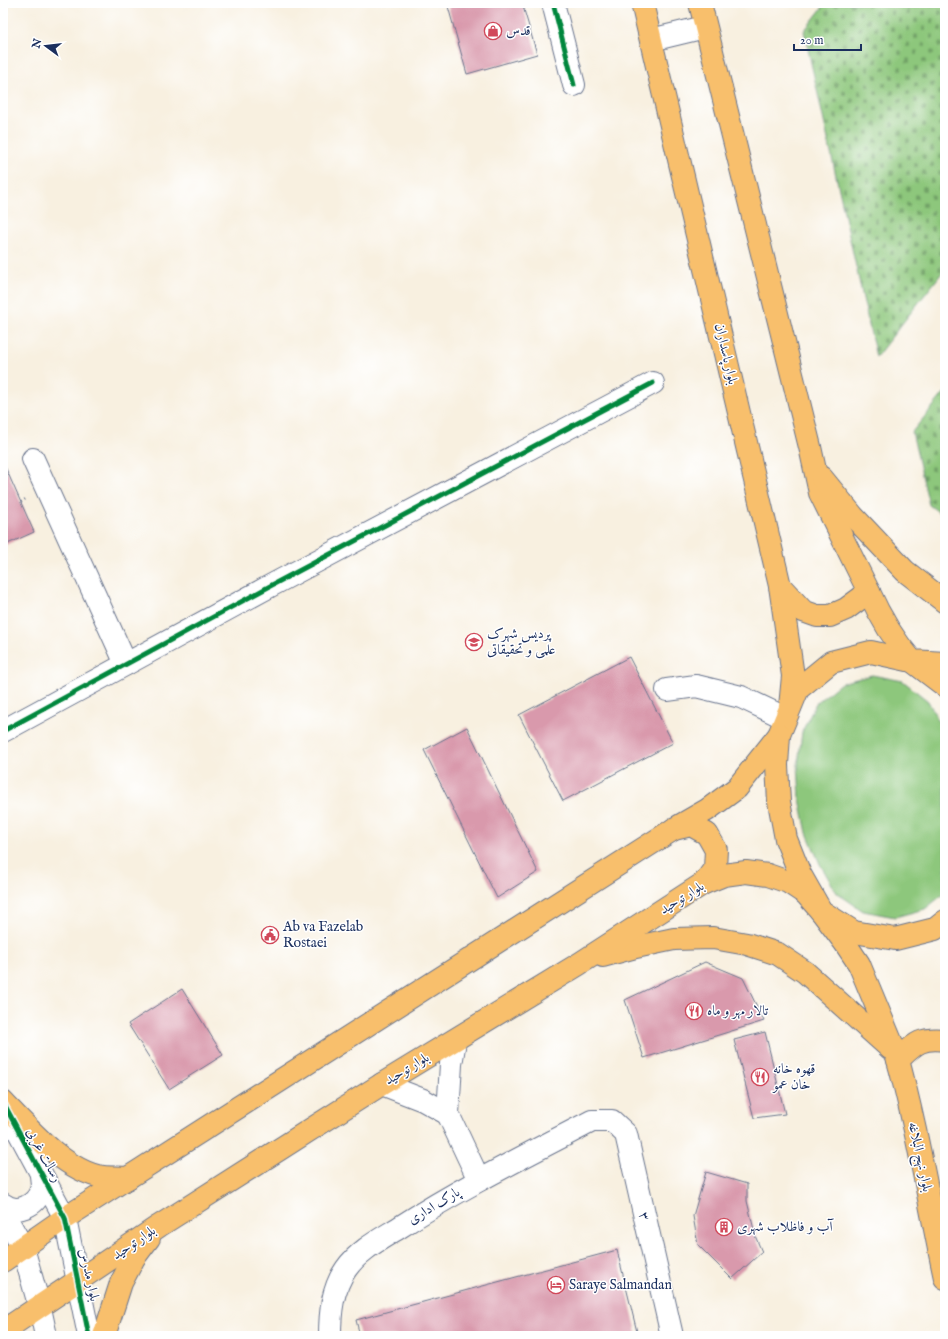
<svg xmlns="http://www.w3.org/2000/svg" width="948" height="1339" viewBox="0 0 948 1339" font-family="'IM FELL English',Amiri,serif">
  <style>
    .green { fill: #8dc77b; stroke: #547b6c }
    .cemetery { fill: url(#cemetery-stones); stroke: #547b6c }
    .building { fill: #d999ac }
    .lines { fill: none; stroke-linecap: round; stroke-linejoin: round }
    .minor-casing { stroke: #68738c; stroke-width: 24 }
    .major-casing { stroke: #68738c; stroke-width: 24 }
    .path { stroke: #68738c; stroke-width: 2.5; stroke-dasharray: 1 3; stroke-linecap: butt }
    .minor { stroke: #fff; stroke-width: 22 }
    .major { stroke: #f8bf6c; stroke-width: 22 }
    .cycleway-casing { stroke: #fff; stroke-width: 8 }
    .cycleway { stroke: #00873e; stroke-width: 5 }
    .labels { text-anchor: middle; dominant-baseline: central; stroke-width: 3; stroke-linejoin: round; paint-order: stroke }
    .poi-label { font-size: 14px; fill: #1b2f5e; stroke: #fff; text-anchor: start }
    .street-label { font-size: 14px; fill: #1b2f5e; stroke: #fff }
  </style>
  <defs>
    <pattern id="cemetery-stones" width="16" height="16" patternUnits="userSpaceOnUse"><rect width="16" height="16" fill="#8dc77b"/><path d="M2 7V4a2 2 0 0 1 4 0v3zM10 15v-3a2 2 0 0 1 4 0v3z" fill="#72a268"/></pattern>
  </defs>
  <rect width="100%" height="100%" fill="#fff"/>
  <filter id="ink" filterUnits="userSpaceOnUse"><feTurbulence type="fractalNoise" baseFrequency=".025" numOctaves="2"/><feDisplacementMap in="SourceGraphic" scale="8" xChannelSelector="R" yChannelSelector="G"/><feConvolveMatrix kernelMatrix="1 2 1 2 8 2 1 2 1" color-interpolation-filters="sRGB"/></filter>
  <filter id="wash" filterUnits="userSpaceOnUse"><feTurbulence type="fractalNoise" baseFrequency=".012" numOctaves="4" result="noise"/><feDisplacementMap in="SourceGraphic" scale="16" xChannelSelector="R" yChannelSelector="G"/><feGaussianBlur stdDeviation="0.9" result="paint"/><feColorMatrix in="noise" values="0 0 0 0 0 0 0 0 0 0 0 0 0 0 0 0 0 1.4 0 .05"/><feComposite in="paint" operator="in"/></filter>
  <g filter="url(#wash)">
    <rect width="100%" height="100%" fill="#f8f0e0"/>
    <polygon class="green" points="872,675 903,681 928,701 945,733 945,893 925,909 895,917 863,911 837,893 820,864 807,833 800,799 798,765 802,732 816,703 841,683"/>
    <g class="cemetery">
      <polygon points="826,3 945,3 945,269 876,357 804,31"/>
      <polygon points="945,392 945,517 929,505 912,432"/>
    </g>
    <g id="blocks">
      <g class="building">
        <polygon points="447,3 522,3 537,54 467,74"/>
        <polygon points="3,462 34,532 3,546"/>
        <polygon points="629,657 673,743 563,801 519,715"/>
        <polygon points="467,727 538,872 497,898 424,750"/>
        <polygon points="705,962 743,978 764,1021 644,1058 625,1000"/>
        <polygon points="182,989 223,1055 169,1089 128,1024"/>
        <polygon points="765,1032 785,1114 754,1118 734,1040"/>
        <polygon points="706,1172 747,1184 747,1201 756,1238 762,1252 732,1279 698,1245 693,1216"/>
        <polygon points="617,1250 638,1336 360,1336 356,1320"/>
      </g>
    </g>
  </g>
  <g filter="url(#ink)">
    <use href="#blocks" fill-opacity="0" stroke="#68738c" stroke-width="1"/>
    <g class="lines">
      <defs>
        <g id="minor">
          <polyline points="553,3 574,85"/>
          <polyline points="651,40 705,27"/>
          <polyline points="33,459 126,664"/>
          <polyline points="667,690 696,686 741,697 785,718"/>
          <polyline points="3,731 272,585 653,383"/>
          <polyline points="455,1041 451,1064 448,1114 479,1180"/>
          <polyline points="382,1084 423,1100 448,1114"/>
          <polyline points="7,1110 65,1218 89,1336"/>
          <path d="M 3,1204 C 16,1215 36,1206 41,1190 C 43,1186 41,1179 41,1174"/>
          <polyline points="3,1212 23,1248 40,1308 46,1336"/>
          <path d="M 330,1336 C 330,1313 332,1289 346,1269 C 359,1250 381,1239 400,1227 C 462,1187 527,1155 592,1121 L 612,1121 L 626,1134 L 672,1336"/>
        </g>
        <g id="major">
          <polyline points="642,3 780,586 793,676 790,707"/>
          <path d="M 700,3 L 810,447 L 820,493 L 869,592 C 880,617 894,640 912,661 L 945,663"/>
          <polyline points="822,478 853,516 905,571 945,602"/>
          <polyline points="780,586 803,611 817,616 830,616 846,609 869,592"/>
          <polyline points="945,686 912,661 871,652 831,662 798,689 779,735 777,765 779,802 786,839 800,874 821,911 854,932 895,939 935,929 945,921"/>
          <polyline points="674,829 691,825 707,834 716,850 715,868 704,883"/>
          <polyline points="603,956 636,947 674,939 713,938 747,944 778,954 805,972 891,1049"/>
          <path d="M 898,1060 C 915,1044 920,1037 945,1040"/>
          <path d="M 3,1102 C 28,1128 66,1172 103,1177 C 111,1178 120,1177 128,1178"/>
          <polyline points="3,1261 65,1218 674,829 707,810 737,788 779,735"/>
          <path d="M 3,1331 L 159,1226 L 382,1084 L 579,964 L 704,883 L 724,875 L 746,872 L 768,875 L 788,882 L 806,894 L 821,911 L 845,943 L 859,964 L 896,1053 C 917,1127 929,1204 945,1278"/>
          <polyline points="104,1336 121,1283 134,1258 149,1238"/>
        </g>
      </defs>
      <use href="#minor" class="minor-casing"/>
      <use href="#major" class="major-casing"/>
      <g class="path">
        <polyline points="524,8 531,6"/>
        <polyline points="21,502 27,498"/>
      </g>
      <use href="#minor" class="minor"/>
      <use href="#major" class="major"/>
      <defs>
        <g id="cycleway">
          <polyline points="553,3 574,85"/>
          <polyline points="3,731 272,585 653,383"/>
          <polyline points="3,1102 65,1218 89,1336"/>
        </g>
      </defs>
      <use href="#cycleway" class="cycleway-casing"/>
      <use href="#cycleway" class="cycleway"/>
    </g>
  </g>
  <defs>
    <symbol id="shop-ring" viewBox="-11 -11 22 22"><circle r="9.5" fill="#fff" stroke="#d1495b" stroke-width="1.5"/><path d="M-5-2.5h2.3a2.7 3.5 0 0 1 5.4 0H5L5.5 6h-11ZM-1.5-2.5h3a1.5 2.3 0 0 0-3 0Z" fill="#d1495b"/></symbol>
    <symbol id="university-ring" viewBox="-11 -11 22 22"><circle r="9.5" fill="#fff" stroke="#d1495b" stroke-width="1.5"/><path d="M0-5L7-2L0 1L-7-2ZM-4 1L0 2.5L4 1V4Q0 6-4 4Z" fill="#d1495b"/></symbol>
    <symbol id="civic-ring" viewBox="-11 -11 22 22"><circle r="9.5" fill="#fff" stroke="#d1495b" stroke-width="1.5"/><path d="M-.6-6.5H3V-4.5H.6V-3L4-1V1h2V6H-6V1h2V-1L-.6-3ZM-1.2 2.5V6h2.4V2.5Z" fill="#d1495b"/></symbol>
    <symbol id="restaurant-ring" viewBox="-11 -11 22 22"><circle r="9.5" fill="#fff" stroke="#d1495b" stroke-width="1.5"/><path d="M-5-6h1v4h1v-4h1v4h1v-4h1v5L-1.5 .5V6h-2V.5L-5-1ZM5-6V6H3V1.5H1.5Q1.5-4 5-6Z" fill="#d1495b"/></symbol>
    <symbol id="building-ring" viewBox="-11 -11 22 22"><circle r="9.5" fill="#fff" stroke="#d1495b" stroke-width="1.5"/><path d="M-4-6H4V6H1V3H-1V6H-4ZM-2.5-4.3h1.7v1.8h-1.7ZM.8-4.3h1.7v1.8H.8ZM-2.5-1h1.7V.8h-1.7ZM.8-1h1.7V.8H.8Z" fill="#d1495b"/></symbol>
    <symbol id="hotel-ring" viewBox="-11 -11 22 22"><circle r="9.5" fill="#fff" stroke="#d1495b" stroke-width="1.5"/><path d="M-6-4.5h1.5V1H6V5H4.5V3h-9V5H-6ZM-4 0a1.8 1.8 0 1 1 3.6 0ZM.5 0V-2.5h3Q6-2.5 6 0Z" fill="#d1495b"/></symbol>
  </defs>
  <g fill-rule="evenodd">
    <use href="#shop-ring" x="483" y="21" width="20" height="20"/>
    <use href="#university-ring" x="464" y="632" width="20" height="20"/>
    <use href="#civic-ring" x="260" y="925" width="20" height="20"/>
    <use href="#restaurant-ring" x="684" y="1001" width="20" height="20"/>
    <use href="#restaurant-ring" x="750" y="1067" width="20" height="20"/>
    <use href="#building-ring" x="714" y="1217" width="20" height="20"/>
    <use href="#hotel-ring" x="546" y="1275" width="20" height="20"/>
  </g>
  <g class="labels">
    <g class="poi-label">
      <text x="506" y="31">قدس</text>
      <text x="487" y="634">پردیس شهرک<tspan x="487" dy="16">علمی و تحقیقاتی</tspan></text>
      <text x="283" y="927">Ab va Fazelab<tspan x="283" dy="16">Rostaei</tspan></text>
      <text x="707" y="1011">تالار مهر و ماه</text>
      <text x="773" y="1069">قهوه خانه<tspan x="773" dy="16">خان عمو</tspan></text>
      <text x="737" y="1227">آب و فاظلاب شهری</text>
      <text x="569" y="1285">Saraye Salmandan</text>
    </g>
    <g class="street-label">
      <text transform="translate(726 354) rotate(77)">بلوار پاسداران</text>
      <text transform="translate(682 898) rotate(-32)">بلوار توحید</text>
      <text transform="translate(407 1069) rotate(-31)">بلوار توحید</text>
      <text transform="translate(44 1155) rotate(62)">رسالت غربی</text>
      <text transform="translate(920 1157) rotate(78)">بلوار نهج البلاغه</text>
      <text transform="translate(434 1206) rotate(-31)">پارک اداری</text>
      <text transform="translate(644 1216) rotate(77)">۳</text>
      <text transform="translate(134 1243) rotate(-34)">بلوار توحید</text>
      <text transform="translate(89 1275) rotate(78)">بلوار مدرس</text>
    </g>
  </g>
  <rect width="948" height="1339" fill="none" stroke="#fff" stroke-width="16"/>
  <g transform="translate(46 46) rotate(285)" stroke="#ffffff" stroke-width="3" paint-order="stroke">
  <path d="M0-3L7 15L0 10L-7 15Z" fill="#1b2f5e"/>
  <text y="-6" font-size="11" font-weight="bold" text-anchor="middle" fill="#1b2f5e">N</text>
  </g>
  <path d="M794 44v6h67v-6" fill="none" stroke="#1b2f5e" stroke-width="2"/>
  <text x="800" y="44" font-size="12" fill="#1b2f5e" stroke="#ffffff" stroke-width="3" paint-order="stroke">20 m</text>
</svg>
